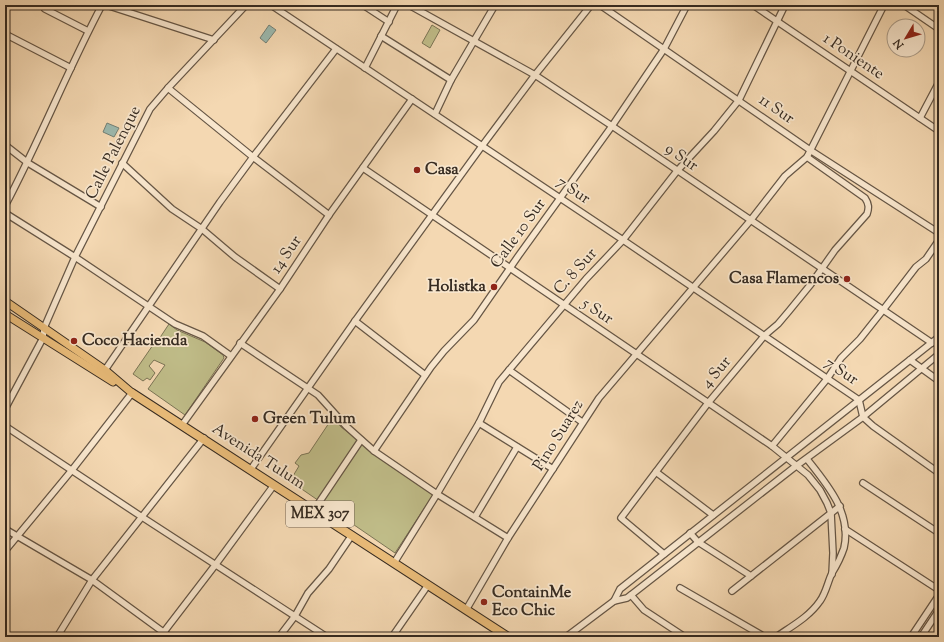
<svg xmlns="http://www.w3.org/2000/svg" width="944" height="642" viewBox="0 0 944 642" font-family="'Sorts Mill Goudy',serif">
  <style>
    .green { fill: #c0bd89; stroke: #7b7455 }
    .water { fill: #9cb9ae; stroke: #738076 }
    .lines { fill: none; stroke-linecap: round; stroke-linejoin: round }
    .minor-casing { stroke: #665645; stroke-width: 8 }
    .major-casing { stroke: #362b21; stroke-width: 9 }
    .highway-casing { stroke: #362b21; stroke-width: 10 }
    .minor { stroke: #f8e6cd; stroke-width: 5.5 }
    .major { stroke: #eabc79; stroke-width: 7 }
    .highway { stroke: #eabc79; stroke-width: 8 }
    .poi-dot { fill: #8f2418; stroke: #f8e6cd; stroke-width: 1.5 }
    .labels { text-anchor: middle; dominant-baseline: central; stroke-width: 3.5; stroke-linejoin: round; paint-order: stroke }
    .shield { fill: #f8e6cd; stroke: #706355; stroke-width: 1 }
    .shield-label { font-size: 15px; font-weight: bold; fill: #362b21 }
    .street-label { font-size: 16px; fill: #362b21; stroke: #f8e6cd }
    .poi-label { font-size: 16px; font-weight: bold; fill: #362b21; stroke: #f8e6cd; text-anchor: start }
  </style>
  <rect width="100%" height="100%" fill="#f4d8b2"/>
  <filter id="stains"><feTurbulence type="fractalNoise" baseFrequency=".005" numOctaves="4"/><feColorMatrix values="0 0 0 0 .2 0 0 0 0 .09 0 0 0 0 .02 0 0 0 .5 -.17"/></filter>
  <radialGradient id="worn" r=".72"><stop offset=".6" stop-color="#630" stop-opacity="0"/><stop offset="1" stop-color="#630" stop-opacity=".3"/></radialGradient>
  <g class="green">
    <polygon points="432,25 440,30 430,48 422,43"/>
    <polygon points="169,324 177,330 205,342 223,355 224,358 185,415 148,389 165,365 154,360 149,366 155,373 150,380 147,378 143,381 133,374 155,342 157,342"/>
    <polygon points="333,417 341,427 433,495 395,553 290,481 299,466 295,463 301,455 309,453"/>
  </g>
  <g class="water">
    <polygon points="269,25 276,30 266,43 260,38"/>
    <polygon points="107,123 119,128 114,137 103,132"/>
  </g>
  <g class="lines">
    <defs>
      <g id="minor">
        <polyline points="106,5 214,40"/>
        <polyline points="271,5 623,240 859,400 863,417 873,426 939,473"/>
        <polyline points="363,5 389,22"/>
        <polyline points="409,5 535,75 612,126 932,343"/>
        <polyline points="600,5 810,150 939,233"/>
        <polyline points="753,5 939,131"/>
        <polyline points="904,5 939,29"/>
        <polyline points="45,9 88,31"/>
        <polyline points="5,34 71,68"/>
        <polyline points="381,36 451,80"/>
        <polyline points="365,68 397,5"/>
        <polyline points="168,88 253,157 329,215"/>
        <polyline points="435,114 451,80 495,5"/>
        <polyline points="920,118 939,82"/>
        <polyline points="5,145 28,163 101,207"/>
        <polyline points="122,163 172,209 202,229 235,257 280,289"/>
        <polyline points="363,168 772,446 808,475 820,490 827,503 831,513 833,553 832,574"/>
        <path d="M 5,206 C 40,140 67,71 102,5"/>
        <polyline points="5,213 75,257 175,324 203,336 231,356"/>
        <polyline points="355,321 425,375"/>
        <polyline points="240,343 318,395 346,426 374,451 437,494 508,538"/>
        <polyline points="910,360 939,381"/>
        <polyline points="105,370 220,202 253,157 336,49"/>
        <polyline points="509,370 582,422"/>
        <polyline points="5,409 43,338 44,328 75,257 150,109 168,88 246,5"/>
        <polyline points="479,423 553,469"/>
        <polyline points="182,425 280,289 329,215 412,99"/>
        <polyline points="5,426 142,517 327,637"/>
        <polyline points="772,446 827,379 841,358 860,339 883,310 916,267 926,259 939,240"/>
        <polyline points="374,451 431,367 444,351 474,320 519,255 612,126 664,49 687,5"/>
        <polyline points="251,469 355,321 482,146 535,75 591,5"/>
        <polyline points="656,472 713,515"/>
        <polyline points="863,483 939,533"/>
        <polyline points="314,510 361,440"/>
        <polyline points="475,517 517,447"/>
        <polyline points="5,529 92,580 170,637"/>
        <polyline points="845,529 939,590"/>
        <polyline points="690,533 698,542 751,576"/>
        <polyline points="5,551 72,470 132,393"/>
        <path d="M 664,554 L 621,518 L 708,403 L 765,335 L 778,324 L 789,311 L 811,284 L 835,250 L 867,214 C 869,208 869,204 865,198 L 807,157"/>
        <polyline points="394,563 437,494 479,423 499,382 586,279 623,240 677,171 714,131 739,100 785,5"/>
        <polyline points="680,588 765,637"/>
        <polyline points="732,591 840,506"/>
        <polyline points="631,595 644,610 685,637"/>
        <polyline points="614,601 620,589 939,337"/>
        <polyline points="466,610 508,538 599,398 750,221 785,176 807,157 884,5"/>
        <polyline points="57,637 92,580 204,438"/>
        <polyline points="160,637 216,564 274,485"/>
        <polyline points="279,637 295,616 308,593 329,569 352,535"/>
        <polyline points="392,637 428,585"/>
        <polyline points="566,637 614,601 627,598 631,595 796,466 863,417 939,354"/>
        <path d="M 776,637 C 792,626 809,617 820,601 C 826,593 828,581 832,573 C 837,565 841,557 844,548 C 852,513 827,484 807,459"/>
        <polyline points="911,637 939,595"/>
        <polyline points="921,637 939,610"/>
      </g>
      <g id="major">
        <polyline points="5,301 105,370 132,393"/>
        <polyline points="5,314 113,382"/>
      </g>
      <polyline id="highway" points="132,393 508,637"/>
    </defs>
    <use href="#minor" class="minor-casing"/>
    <use href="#major" class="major-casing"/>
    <use href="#highway" class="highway-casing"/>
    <use href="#minor" class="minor"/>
    <use href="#major" class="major"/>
    <use href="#highway" class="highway"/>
  </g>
  <g class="poi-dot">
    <circle cx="417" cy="170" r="4"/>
    <circle cx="847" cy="279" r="4"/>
    <circle cx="494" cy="287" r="4"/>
    <circle cx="74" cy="341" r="4"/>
    <circle cx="255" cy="419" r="4"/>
    <circle cx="484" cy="602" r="4"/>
  </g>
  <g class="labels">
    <rect class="shield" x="286" y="501" width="68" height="26" rx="3"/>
    <g class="shield-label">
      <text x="320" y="514">MEX 307</text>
    </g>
    <g class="street-label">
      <text transform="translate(853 57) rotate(34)">1 Poniente</text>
      <text transform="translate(776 110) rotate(35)">11 Sur</text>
      <text transform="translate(114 153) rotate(-63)">Calle Palenque</text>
      <text transform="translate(681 158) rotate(35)">9 Sur</text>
      <text transform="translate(573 191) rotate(34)">7 Sur</text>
      <text transform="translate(519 234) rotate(-54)">Calle 10 Sur</text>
      <text transform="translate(287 255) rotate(-56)">14 Sur</text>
      <text transform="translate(576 272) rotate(-48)">C. 8 Sur</text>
      <text transform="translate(597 312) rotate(34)">5 Sur</text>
      <text transform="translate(841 372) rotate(34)">7 Sur</text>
      <text transform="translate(717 373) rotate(-50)">4 Sur</text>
      <text transform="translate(559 436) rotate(-58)">Pino Suarez</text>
      <text transform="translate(258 457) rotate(33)">Avenida Tulum</text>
    </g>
    <g class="poi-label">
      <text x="425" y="170">Casa</text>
      <text x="839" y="279" text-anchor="end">Casa Flamencos</text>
      <text x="486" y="287" text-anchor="end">Holistka</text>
      <text x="82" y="341">Coco Hacienda</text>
      <text x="263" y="419">Green Tulum</text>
      <text x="492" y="593">ContainMe<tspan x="492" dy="18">Eco Chic</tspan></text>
    </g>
  </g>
  <rect width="944" height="642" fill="none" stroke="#f4d8b2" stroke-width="20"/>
  <rect x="6" y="6" width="932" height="630" fill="none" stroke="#362b21" stroke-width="2"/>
  <rect x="10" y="10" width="924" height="622" fill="none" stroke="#362b21"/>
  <g transform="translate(906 38) rotate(232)"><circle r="19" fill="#f8e6cd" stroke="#aa9b88"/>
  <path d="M0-3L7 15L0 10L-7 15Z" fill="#8f2418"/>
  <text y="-6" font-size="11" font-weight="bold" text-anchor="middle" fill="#362b21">N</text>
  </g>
  <rect width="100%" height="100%" filter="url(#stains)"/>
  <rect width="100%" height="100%" fill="url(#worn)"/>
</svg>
